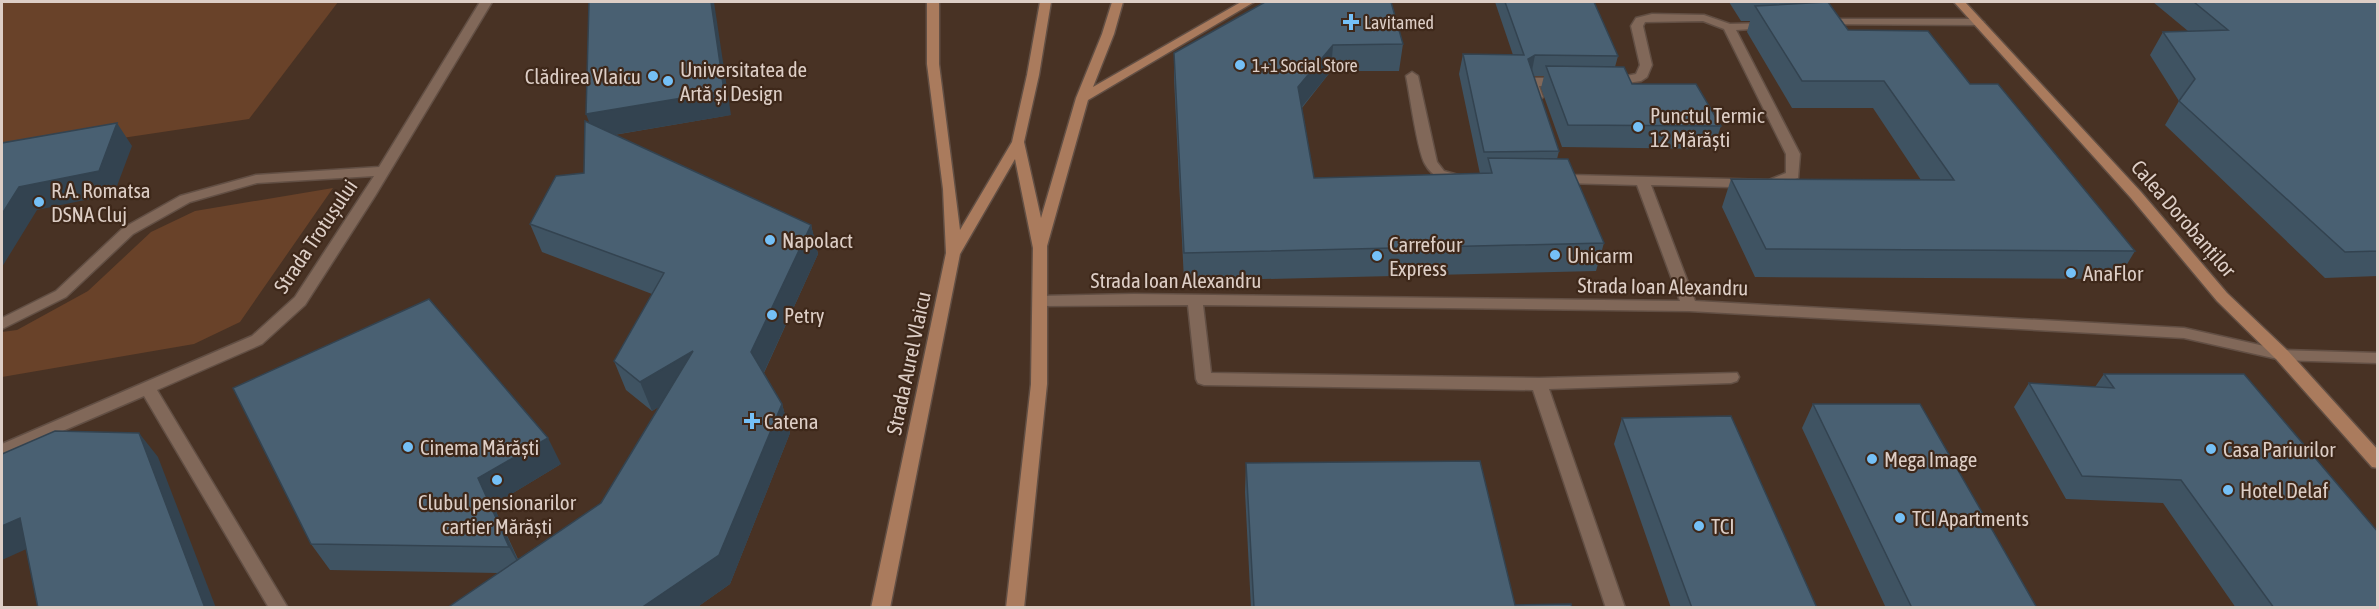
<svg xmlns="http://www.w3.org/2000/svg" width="2379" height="609" viewBox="0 0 2379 609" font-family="'Asap Condensed',sans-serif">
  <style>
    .green { fill: #694229 }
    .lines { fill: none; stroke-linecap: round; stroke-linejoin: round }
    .minor-casing { stroke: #624f44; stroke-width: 3 }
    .major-casing { stroke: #624f44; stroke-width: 3 }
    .minor { fill: #816859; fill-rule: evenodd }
    .major { fill: #aa7b5d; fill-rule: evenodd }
    .wall { fill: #3f5362 }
    .shaded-wall { fill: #334350 }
    .building { fill: #496072; stroke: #334350; stroke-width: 1.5 }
    .poi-dot { fill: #75c0f6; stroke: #3e281a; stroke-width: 2 }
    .labels { text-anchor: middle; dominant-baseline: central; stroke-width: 4.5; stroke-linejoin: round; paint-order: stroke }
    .far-poi-label { font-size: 18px; fill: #ddcec6; stroke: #3e281a; text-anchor: start }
    .poi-label { font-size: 21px; fill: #ddcec6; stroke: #3e281a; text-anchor: start }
    .street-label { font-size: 21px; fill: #ddcec6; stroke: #3e281a }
  </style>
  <rect width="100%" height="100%" fill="#483224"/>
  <g class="green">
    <polygon points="2,2 338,2 249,119 2,156"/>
    <polygon points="333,188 240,322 194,344 2,377 2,332 17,330 88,291 151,232 195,211"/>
  </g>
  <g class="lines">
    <defs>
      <g id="minor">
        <polygon points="480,2 492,2 375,196 305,305 262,344 157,390 288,608 269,608 144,396 2,457 2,444 252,336 295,297 374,176 257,183 190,202 133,234 66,297 2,329 2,318 56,291 123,228 180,196 256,175 379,167"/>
        <polygon points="1652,14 1704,15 1730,24 1771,23 1773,25 1767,28 1736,30 1800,154 1798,178 1771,188 1651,185 1695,301 2184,328 2282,350 2378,353 2378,363 2282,360 2184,338 1689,311 1203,305 1211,373 1539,378 1737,373 1739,377 1737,381 1731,383 1549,389 1625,608 1606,608 1533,390 1204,385 1198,383 1196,379 1188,305 1040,306 1033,301 1040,296 1134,294 1680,301 1637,185 1565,183 1560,182 1555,171 1557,168 1567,168 1570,175 1769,180 1786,173 1786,154 1724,29 1703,21 1645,22 1643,26 1652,65 1647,77 1641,81 1607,86 1607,80 1636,74 1640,65 1631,26 1636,18"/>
        <polygon points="1821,19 1978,19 1984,22 1978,25 1817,24 1817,20"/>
        <path d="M 1412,72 L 1418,76 L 1437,162 L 1444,171 L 1465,177 L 1467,180 L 1465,183 C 1450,187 1432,177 1425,164 C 1417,150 1410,95 1406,76 Z"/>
        <polygon points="1531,78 1563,78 1569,82 1563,86 1539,86 1543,97 1537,101 1531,97 1525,82"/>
      </g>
      <g id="major">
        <polygon points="927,2 939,2 939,64 960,230 1012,142 1027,75 1040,2 1051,2 1039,75 1024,142 1041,218 1076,98 1102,34 1112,2 1123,2 1114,34 1093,87 1241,2 1254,2 1088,100 1047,246 1047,384 1024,608 1006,608 1031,384 1033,248 1015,159 960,254 890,608 871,608 946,253 943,189 927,64"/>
        <polygon points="1954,2 1965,2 2141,192 2227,293 2288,351 2378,450 2378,468 2372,467 2276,359 2217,301 2131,198"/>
      </g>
    </defs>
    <use href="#minor" class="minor-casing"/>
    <use href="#major" class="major-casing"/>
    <use href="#minor" class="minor"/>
    <use href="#major" class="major"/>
  </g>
  <g class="wall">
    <polygon points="1265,2 1403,44 1399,71 1331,71 1302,108 1314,178 1480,174 1459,74 1463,54 1513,55 1495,2 1594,2 1618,56 1615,67 1632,84 1721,126 1713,149 1562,147 1541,88 1544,76 1533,76 1559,151 1557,159 1604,243 1596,271 1184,281 1174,79 1174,53"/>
    <polygon points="1729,2 1817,2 1817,3 1848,30 1970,84 2135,251 2118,279 1755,277 1722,207 1731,179 1921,180 1873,108 1792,108 1747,32 1750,21 1741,21"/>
    <polygon points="2153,2 2378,2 2378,276 2325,278 2165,125 2179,101 2150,55 2163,32 2188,31"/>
    <polygon points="731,115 614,135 811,225 818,254 764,373 782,404 790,433 730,584 696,608 447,608 498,573 330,570 311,544 561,464 493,505 518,559 601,503 660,406 652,411 626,390 614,361 652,294 542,252 530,224 584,173 590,124"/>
    <polygon points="2104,374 2378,608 2236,608 2163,503 2066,499 2014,407 2029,383 2095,387"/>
    <polygon points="1813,404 2037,608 1886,608 1802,428"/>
    <polygon points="1622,418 1817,608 1671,608 1614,444"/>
    <polygon points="1246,463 1515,605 1572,608 1251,608 1245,492"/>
  </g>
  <g class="shaded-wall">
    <polygon points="711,2 714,2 731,115 595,138 586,114"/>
    <polygon points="1333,45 1331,71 1296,114 1298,87"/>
    <polygon points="1535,55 1531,76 1528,59"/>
    <polygon points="117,123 132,146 114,194 37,210 2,267 2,214 19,187"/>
    <polygon points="811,225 818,254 760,381 751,352"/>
    <polygon points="693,351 703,380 652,411 640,382"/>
    <polygon points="782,404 790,433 730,584 696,608 641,608"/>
    <polygon points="139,433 158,457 216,608 205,608"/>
    <polygon points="548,438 561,464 493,505 524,574 509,547 478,478"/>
    <polygon points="20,518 42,542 2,560 2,526"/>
  </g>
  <g class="building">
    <polygon points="589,2 711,2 724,91 586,114"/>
    <polygon points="1265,2 1391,2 1403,44 1333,45 1298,87 1314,178 1492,173 1488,158 1568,159 1604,243 1184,253 1174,53"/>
    <polygon points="1505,2 1594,2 1618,56 1535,55 1528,59 1559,151 1484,152 1463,54 1524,55"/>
    <polygon points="1828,2 1848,30 1928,31 1970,84 1998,84 2135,251 1766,249 1731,179 1954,180 1884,81 1802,81 1755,6"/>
    <polygon points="2194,2 2378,2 2378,251 2345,252 2179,101 2195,79 2163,32 2228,30"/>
    <polygon points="1546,66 1624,67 1632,84 1696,84 1721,126 1568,125"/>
    <polygon points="585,121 811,225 751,352 782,404 719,555 641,608 447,608 601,503 693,351 640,382 614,361 664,273 530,224 556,176 584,173"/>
    <polygon points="117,123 99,171 19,187 2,214 2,143"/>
    <polygon points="429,299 548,438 478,478 509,547 311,544 233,388"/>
    <polygon points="2104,374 2244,374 2378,532 2378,608 2274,608 2181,480 2082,476 2029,383 2114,388"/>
    <polygon points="1813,404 1920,404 2037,608 1912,608"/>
    <polygon points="1731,416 1817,608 1692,608 1622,418"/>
    <polygon points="55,431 139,433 205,608 38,608 20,518 2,526 2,454"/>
    <polygon points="1480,461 1515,605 1571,604 1572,608 1254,608 1246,463"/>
  </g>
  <g class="poi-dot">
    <path d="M1348 13h6v6h6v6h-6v6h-6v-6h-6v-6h6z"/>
    <circle cx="1240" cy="65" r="6"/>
    <circle cx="653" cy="76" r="6"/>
    <circle cx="668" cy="81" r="6"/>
    <circle cx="1638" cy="127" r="6"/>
    <circle cx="39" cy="202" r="6"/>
    <circle cx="770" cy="240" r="6"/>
    <circle cx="1555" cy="255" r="6"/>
    <circle cx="1377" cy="256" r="6"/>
    <circle cx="2071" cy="273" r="6"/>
    <circle cx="772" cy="315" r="6"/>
    <path d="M749 412h6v6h6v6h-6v6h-6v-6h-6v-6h6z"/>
    <circle cx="408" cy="447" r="6"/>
    <circle cx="2211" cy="449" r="6"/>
    <circle cx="1872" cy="459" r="6"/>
    <circle cx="497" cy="480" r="6"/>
    <circle cx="2228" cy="490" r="6"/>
    <circle cx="1900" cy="518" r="6"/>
    <circle cx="1699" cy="526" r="6"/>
  </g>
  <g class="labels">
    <g class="far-poi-label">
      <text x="1364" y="22">Lavitamed</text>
      <text x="1252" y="65">1+1 Social Store</text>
    </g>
    <g class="poi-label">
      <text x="680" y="69">Universitatea de<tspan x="680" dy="24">Artă și Design</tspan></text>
      <text x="641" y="76" text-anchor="end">Clădirea Vlaicu</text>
      <text x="1650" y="115">Punctul Termic<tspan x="1650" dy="24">12 Mărăști</tspan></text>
      <text x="51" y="190">R.A. Romatsa<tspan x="51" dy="24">DSNA Cluj</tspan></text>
      <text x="782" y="240">Napolact</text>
      <text x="1389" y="244">Carrefour<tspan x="1389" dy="24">Express</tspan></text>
      <text x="1567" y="255">Unicarm</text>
      <text x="2083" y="273">AnaFlor</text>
      <text x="784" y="315">Petry</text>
      <text x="764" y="421">Catena</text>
      <text x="420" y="447">Cinema Mărăști</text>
      <text x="2223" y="449">Casa Pariurilor</text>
      <text x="1884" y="459">Mega Image</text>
      <text x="2240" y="490">Hotel Delaf</text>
      <text x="497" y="502" text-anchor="middle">Clubul pensionarilor<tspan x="497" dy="24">cartier Mărăști</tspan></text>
      <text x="1912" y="518">TCI Apartments</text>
      <text x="1711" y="526">TCI</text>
    </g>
    <g class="street-label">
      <text transform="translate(2184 218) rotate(49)">Calea Dorobanților</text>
      <text transform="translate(315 236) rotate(-56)">Strada Trotușului</text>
      <text x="1176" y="280">Strada Ioan Alexandru</text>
      <text transform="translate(1663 286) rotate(1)">Strada Ioan Alexandru</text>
      <text transform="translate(908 363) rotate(-78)">Strada Aurel Vlaicu</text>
    </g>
  </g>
  <rect width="2379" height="609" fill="none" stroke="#ddcec6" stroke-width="6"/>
</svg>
